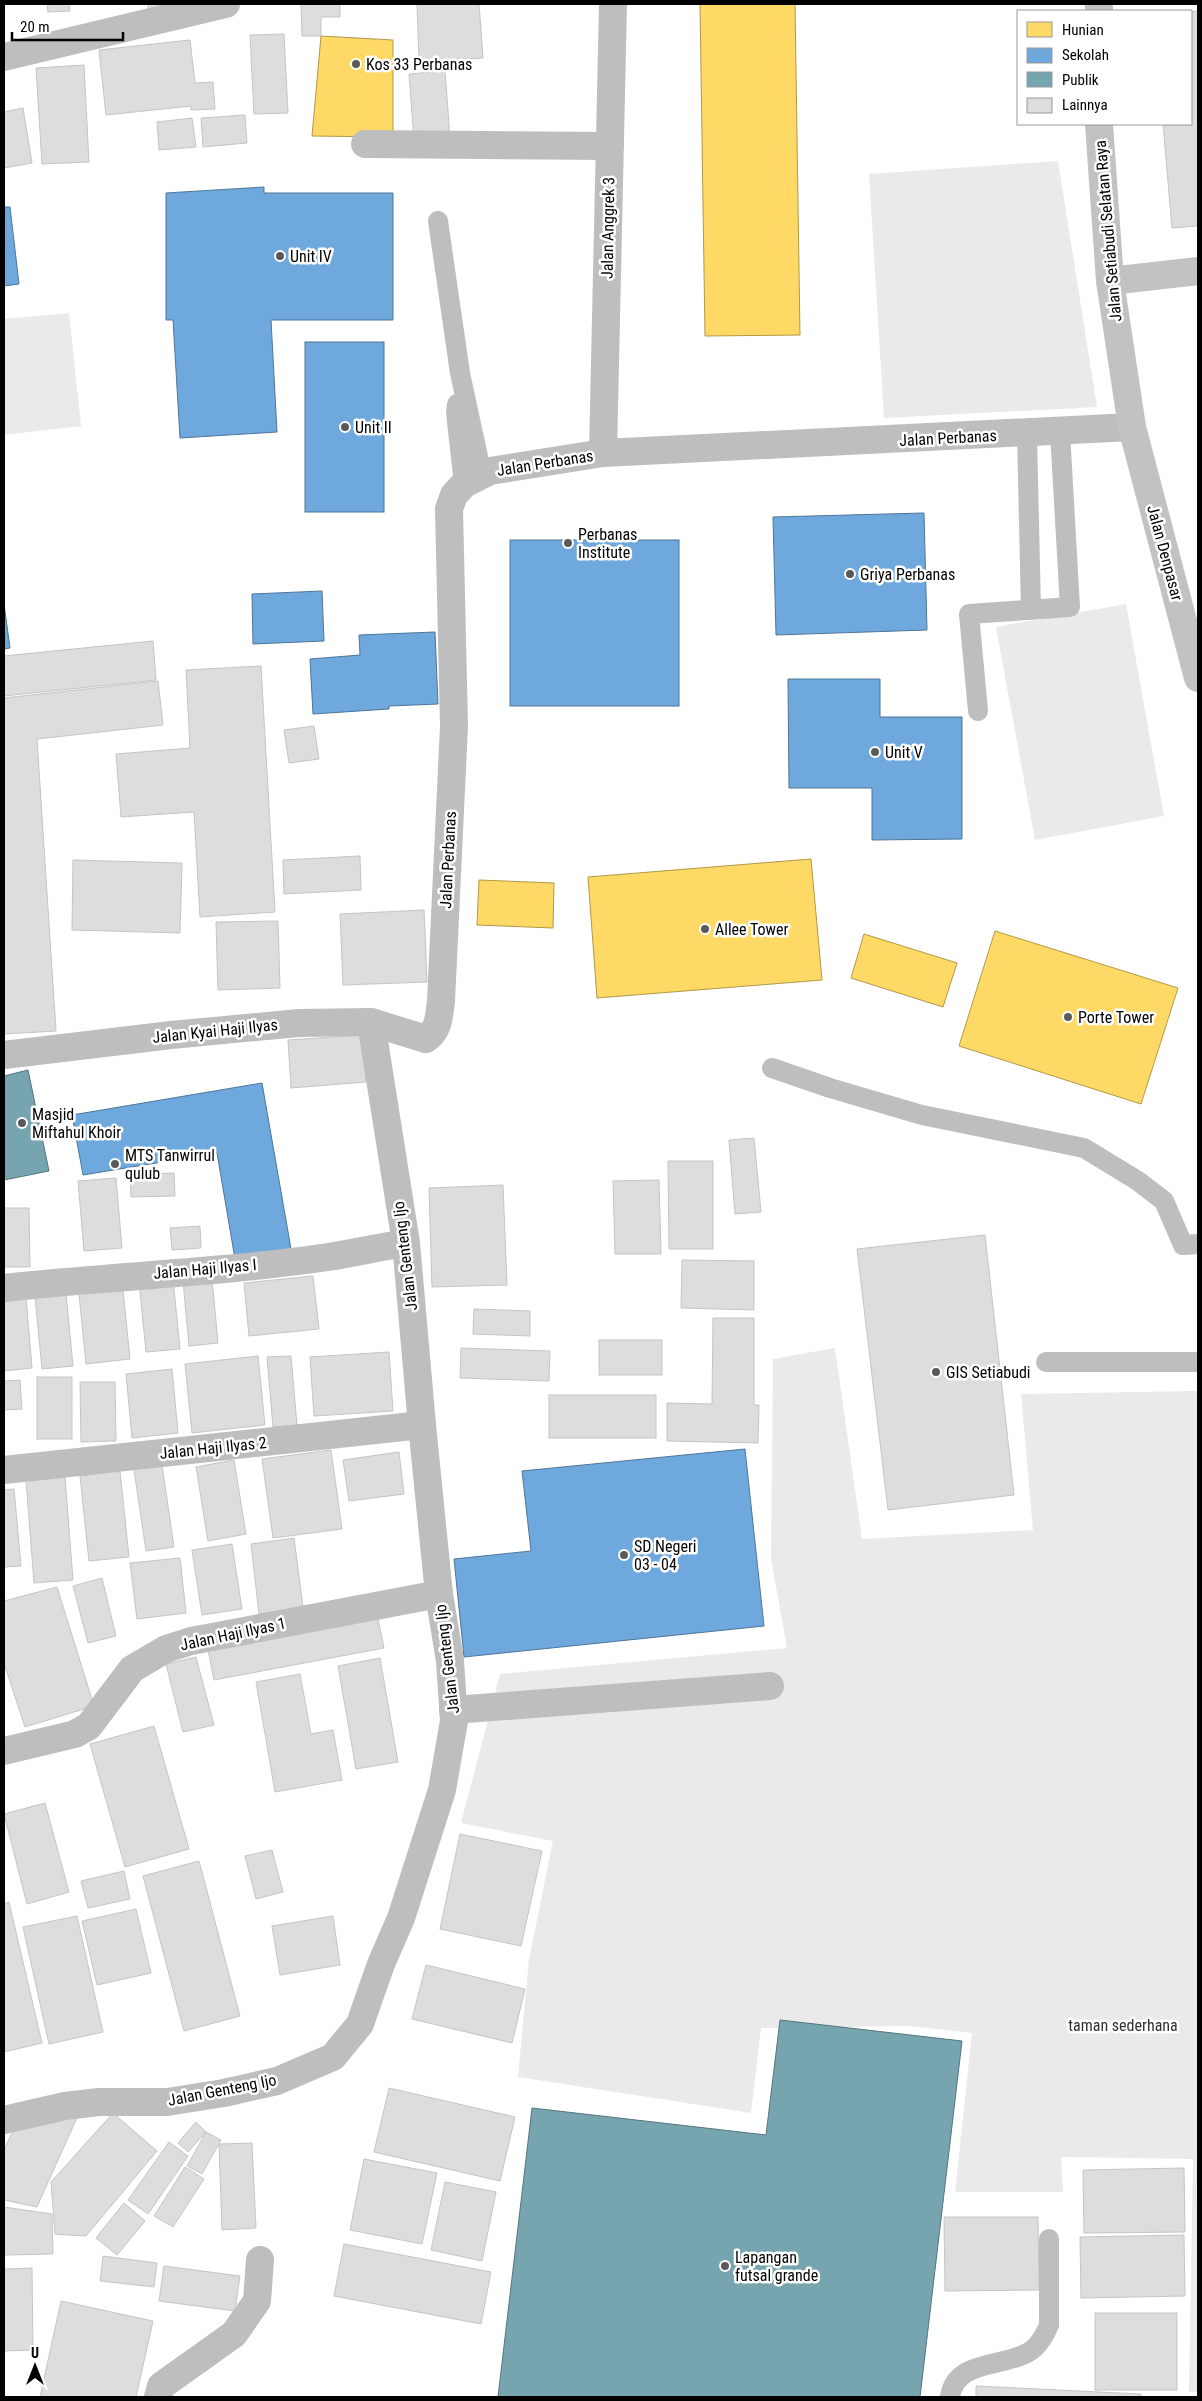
<svg xmlns="http://www.w3.org/2000/svg" width="1202" height="2401" viewBox="0 0 1202 2401" font-family="'Roboto Condensed',sans-serif">
  <style>
    .green { fill: #eaeaea }
    .homes { fill: #ffd966; stroke: #b29847 }
    .schools { fill: #6fa8dc; stroke: #4e769a }
    .public { fill: #76a5af; stroke: #53747a }
    .building { fill: #ddd; stroke: #c5c5c5 }
    .lines { fill: none; stroke-linecap: round; stroke-linejoin: round }
    .lane { stroke: #bebebe; stroke-width: 20 }
    .street { stroke: #bebebe; stroke-width: 28 }
    .secondary { stroke: #c2c2c2; stroke-width: 28 }
    .poi-dot { fill: #595959; stroke: #fff; stroke-width: 2 }
    .labels { text-anchor: middle; dominant-baseline: central; stroke-width: 5; stroke-linejoin: round; paint-order: stroke }
    .poi-label { font-size: 16px; fill: #000; stroke: #fff; text-anchor: start }
    .street-label { font-size: 16px; fill: #000; stroke: #fff }
    .park-label { font-size: 16px; fill: #303030; stroke: #fff }
  </style>
  <rect width="100%" height="100%" fill="#fff"/>
  <g class="green">
    <polygon points="1058,161 1097,407 884,418 869,174"/>
    <polygon points="69,313 81,426 4,435 4,319"/>
    <polygon points="1126,604 1164,816 1035,840 996,627"/>
    <polygon points="835,1348 862,1539 1033,1530 1021,1394 1198,1391 1198,2392 1189,2392 1193,2159 1061,2157 1063,2192 955,2192 972,2033 910,2026 761,2028 751,2113 518,2077 529,1959 553,1841 461,1823 500,1674 787,1648 771,1559 773,1359"/>
  </g>
  <g class="homes">
    <polygon points="700,4 795,4 800,335 705,336"/>
    <polygon points="321,36 393,40 393,137 312,136"/>
    <polygon points="811,859 822,980 597,998 588,877"/>
    <polygon points="479,880 554,883 553,928 477,925"/>
    <polygon points="995,931 1178,988 1141,1104 959,1046"/>
    <polygon points="864,934 957,963 943,1007 851,978"/>
  </g>
  <g class="schools">
    <polygon points="264,187 264,193 393,193 393,320 271,320 277,432 180,438 173,320 166,320 166,193"/>
    <polygon points="4,207 10,207 19,284 4,286"/>
    <rect x="305" y="342" width="79" height="170"/>
    <polygon points="924,513 927,630 776,635 773,517"/>
    <rect x="510" y="540" width="169" height="166"/>
    <polygon points="322,591 324,641 253,644 252,594"/>
    <polygon points="4,604 10,648 4,649"/>
    <polygon points="435,632 438,704 389,706 389,709 313,714 310,659 360,655 359,635"/>
    <polygon points="788,679 880,679 880,717 962,717 962,839 872,840 872,788 789,788"/>
    <polygon points="262,1083 291,1249 235,1259 217,1153 83,1175 72,1115"/>
    <polygon points="745,1449 764,1626 464,1657 454,1559 531,1551 522,1471"/>
  </g>
  <g class="public">
    <polygon points="28,1070 49,1171 4,1180 4,1076"/>
    <polygon points="780,2020 962,2041 920,2397 498,2397 532,2108 766,2135"/>
  </g>
  <g class="building">
    <polygon points="47,4 69,4 70,11 48,12"/>
    <polygon points="148,4 185,4 148,10"/>
    <polygon points="301,4 340,4 340,17 321,17 321,36 302,36"/>
    <polygon points="417,4 479,4 483,58 419,61"/>
    <polygon points="1198,11 1198,226 1172,228 1163,124 1191,124 1191,12"/>
    <polygon points="284,34 288,113 254,114 250,35"/>
    <polygon points="190,40 195,83 213,82 215,109 191,110 191,106 106,115 99,50"/>
    <polygon points="84,65 89,162 42,164 36,68"/>
    <polygon points="445,71 450,137 414,140 409,74"/>
    <polygon points="23,108 32,163 4,168 4,112"/>
    <polygon points="245,115 247,143 203,147 201,118"/>
    <polygon points="192,118 196,147 159,150 157,122"/>
    <polygon points="153,641 156,680 4,696 4,656"/>
    <polygon points="261,666 275,912 200,917 194,812 121,817 116,754 190,748 186,670"/>
    <polygon points="158,681 163,725 37,739 56,1031 4,1034 4,698"/>
    <polygon points="314,726 319,759 289,763 284,730"/>
    <polygon points="360,856 361,890 284,894 283,860"/>
    <polygon points="73,860 182,863 180,933 72,930"/>
    <polygon points="424,910 427,982 343,985 340,914"/>
    <polygon points="278,921 280,988 218,990 216,922"/>
    <polygon points="362,1035 366,1082 291,1088 288,1040"/>
    <polygon points="754,1138 761,1212 735,1214 729,1140"/>
    <polygon points="668,1161 713,1161 713,1249 669,1249"/>
    <polygon points="174,1173 175,1196 131,1197 130,1175"/>
    <polygon points="116,1178 122,1248 84,1251 78,1181"/>
    <polygon points="659,1180 661,1254 615,1254 613,1181"/>
    <polygon points="503,1185 507,1285 432,1287 429,1188"/>
    <polygon points="4,1208 29,1208 30,1267 4,1267"/>
    <polygon points="200,1226 201,1248 172,1250 170,1228"/>
    <polygon points="985,1235 1014,1495 888,1510 857,1249"/>
    <polygon points="682,1260 754,1261 754,1310 681,1308"/>
    <polygon points="313,1276 319,1329 249,1336 244,1283"/>
    <polygon points="173,1279 180,1349 146,1352 139,1282"/>
    <polygon points="212,1279 218,1343 189,1346 183,1281"/>
    <polygon points="122,1280 130,1359 86,1364 78,1284"/>
    <polygon points="65,1283 73,1366 42,1369 34,1286"/>
    <polygon points="26,1297 32,1368 4,1371 4,1299"/>
    <polygon points="474,1309 530,1311 530,1336 473,1334"/>
    <polygon points="713,1318 754,1318 754,1405 759,1405 758,1443 667,1441 667,1403 712,1404"/>
    <rect x="599" y="1340" width="63" height="35"/>
    <polygon points="461,1348 550,1351 549,1381 460,1378"/>
    <polygon points="389,1352 393,1411 314,1416 310,1357"/>
    <polygon points="258,1356 265,1425 192,1433 185,1364"/>
    <polygon points="291,1356 297,1425 273,1427 267,1357"/>
    <polygon points="172,1369 178,1433 132,1438 126,1374"/>
    <rect x="37" y="1377" width="35" height="62"/>
    <polygon points="20,1380 22,1409 4,1410 4,1381"/>
    <polygon points="80,1382 115,1382 116,1441 81,1442"/>
    <rect x="549" y="1395" width="107" height="43"/>
    <polygon points="331,1450 342,1529 273,1538 262,1459"/>
    <polygon points="399,1452 404,1494 349,1501 343,1460"/>
    <polygon points="161,1458 174,1547 146,1551 133,1463"/>
    <polygon points="234,1460 246,1534 208,1541 196,1467"/>
    <polygon points="120,1471 129,1557 89,1561 80,1476"/>
    <polygon points="65,1477 73,1580 34,1583 26,1481"/>
    <polygon points="14,1489 21,1566 4,1567 4,1490"/>
    <polygon points="294,1538 303,1607 259,1614 251,1544"/>
    <polygon points="232,1544 242,1609 202,1615 192,1550"/>
    <polygon points="180,1558 186,1613 137,1619 130,1563"/>
    <polygon points="102,1578 116,1636 88,1643 73,1586"/>
    <polygon points="57,1587 94,1706 25,1727 4,1663 4,1601"/>
    <polygon points="377,1614 384,1648 214,1680 207,1645"/>
    <polygon points="196,1657 214,1725 183,1732 166,1664"/>
    <polygon points="380,1658 398,1762 356,1769 338,1666"/>
    <polygon points="300,1674 311,1734 333,1730 342,1780 275,1792 256,1682"/>
    <polygon points="154,1726 189,1849 125,1867 90,1744"/>
    <polygon points="45,1803 69,1892 27,1904 4,1814"/>
    <polygon points="460,1834 542,1851 521,1946 440,1929"/>
    <polygon points="272,1850 283,1892 256,1899 245,1856"/>
    <polygon points="199,1861 240,2016 184,2031 143,1876"/>
    <polygon points="124,1871 130,1899 88,1908 81,1881"/>
    <polygon points="9,1902 42,2043 4,2052 4,1904"/>
    <polygon points="136,1909 151,1973 97,1985 82,1921"/>
    <polygon points="77,1916 103,2032 49,2044 23,1927"/>
    <polygon points="333,1916 340,1965 280,1975 272,1926"/>
    <polygon points="426,1965 525,1989 512,2043 412,2019"/>
    <polygon points="389,2088 515,2117 500,2181 374,2152"/>
    <polygon points="80,2111 37,2207 4,2200 4,2150 16,2124"/>
    <polygon points="113,2113 157,2151 86,2236 55,2234 51,2182"/>
    <polygon points="196,2122 206,2132 188,2152 178,2143"/>
    <polygon points="206,2132 221,2140 202,2174 187,2166"/>
    <polygon points="169,2142 188,2156 148,2214 128,2200"/>
    <polygon points="252,2143 256,2228 222,2230 219,2144"/>
    <polygon points="364,2159 437,2173 422,2244 350,2230"/>
    <polygon points="185,2167 204,2179 173,2227 154,2216"/>
    <polygon points="1184,2168 1185,2232 1084,2233 1083,2170"/>
    <polygon points="445,2182 496,2192 482,2261 431,2250"/>
    <polygon points="124,2203 145,2221 117,2255 96,2238"/>
    <polygon points="4,2207 52,2214 53,2254 4,2255"/>
    <polygon points="944,2217 1038,2217 1039,2290 945,2291"/>
    <polygon points="1184,2235 1185,2296 1081,2298 1080,2237"/>
    <polygon points="344,2244 491,2272 481,2324 334,2296"/>
    <polygon points="103,2256 157,2263 154,2287 100,2281"/>
    <polygon points="164,2266 240,2276 235,2311 159,2301"/>
    <polygon points="32,2268 33,2350 4,2351 4,2269"/>
    <polygon points="61,2301 153,2321 136,2397 40,2397"/>
    <rect x="1095" y="2313" width="82" height="77"/>
    <polygon points="976,2386 1141,2394 1141,2397 976,2397"/>
  </g>
  <g class="lines">
    <g class="lane">
      <polyline points="438,221 460,373 482,475"/>
      <polyline points="457,404 456,413 464,484"/>
      <polyline points="1027,434 1031,610"/>
      <polyline points="978,711 969,614 1070,607 1060,432"/>
      <polyline points="772,1068 830,1088 922,1115 1084,1148 1138,1181 1164,1201 1183,1245 1198,1244"/>
      <polyline points="1046,1362 1198,1362"/>
      <path d="M 950,2397 C 955,2361 999,2367 1025,2354 C 1037,2349 1044,2337 1049,2325 L 1049,2239"/>
    </g>
    <g class="street">
      <polyline points="4,57 226,4"/>
      <polyline points="365,144 610,146"/>
      <polyline points="603,453 613,4"/>
      <path d="M 4,1055 L 171,1035 L 299,1023 L 371,1022 L 426,1039 C 439,1030 439,1016 441,1001 L 454,726 L 449,509 L 454,495 L 464,484 L 490,471 L 603,453 L 1132,427"/>
      <path d="M 4,1288 C 111,1276 220,1273 328,1257 C 354,1253 380,1247 406,1243"/>
      <polyline points="4,1470 422,1425"/>
      <polyline points="453,1710 770,1686"/>
      <polyline points="4,1751 75,1734 89,1726 132,1669 166,1649 191,1641 439,1594"/>
      <polyline points="4,2120 65,2106 99,2102 167,2102 224,2093 277,2081 333,2057 360,2024 381,1964 401,1918 442,1790 454,1721 450,1661 439,1594 422,1425 406,1243 371,1022"/>
      <polyline points="158,2397 161,2386 234,2334 257,2301 260,2260"/>
    </g>
    <g class="secondary">
      <polyline points="1099,11 1099,4"/>
      <polyline points="1099,124 1110,281 1132,427 1198,678"/>
      <polyline points="1110,281 1198,271"/>
    </g>
  </g>
  <g class="poi-dot">
    <circle cx="356" cy="64" r="5"/>
    <circle cx="280" cy="256" r="5"/>
    <circle cx="345" cy="427" r="5"/>
    <circle cx="568" cy="543" r="5"/>
    <circle cx="850" cy="574" r="5"/>
    <circle cx="875" cy="752" r="5"/>
    <circle cx="705" cy="929" r="5"/>
    <circle cx="1068" cy="1017" r="5"/>
    <circle cx="22" cy="1123" r="5"/>
    <circle cx="115" cy="1164" r="5"/>
    <circle cx="936" cy="1372" r="5"/>
    <circle cx="624" cy="1555" r="5"/>
    <circle cx="725" cy="2266" r="5"/>
  </g>
  <g class="labels">
    <g class="poi-label">
      <text x="366" y="64">Kos 33 Perbanas</text>
      <text x="290" y="256">Unit IV</text>
      <text x="355" y="427">Unit II</text>
      <text x="578" y="534">Perbanas<tspan x="578" dy="18">Institute</tspan></text>
      <text x="860" y="574">Griya Perbanas</text>
      <text x="885" y="752">Unit V</text>
      <text x="715" y="929">Allee Tower</text>
      <text x="1078" y="1017">Porte Tower</text>
      <text x="32" y="1114">Masjid<tspan x="32" dy="18">Miftahul Khoir</tspan></text>
      <text x="125" y="1155">MTS Tanwirrul<tspan x="125" dy="18">qulub</tspan></text>
      <text x="946" y="1372">GIS Setiabudi</text>
      <text x="634" y="1546">SD Negeri<tspan x="634" dy="18">03 - 04</tspan></text>
      <text x="735" y="2257">Lapangan<tspan x="735" dy="18">futsal grande</tspan></text>
    </g>
    <g class="street-label">
      <text transform="translate(608 228) rotate(-89)">Jalan Anggrek 3</text>
      <text transform="translate(1108 231) rotate(-95)">Jalan Setiabudi Selatan Raya</text>
      <text transform="translate(948 438) rotate(-3)">Jalan Perbanas</text>
      <text transform="translate(545 463) rotate(-9)">Jalan Perbanas</text>
      <text transform="translate(1165 553) rotate(75)">Jalan Denpasar</text>
      <text transform="translate(448 860) rotate(-87)">Jalan Perbanas</text>
      <text transform="translate(215 1031) rotate(-6)">Jalan Kyai Haji Ilyas</text>
      <text transform="translate(405 1256) rotate(-97)">Jalan Genteng Ijo</text>
      <text transform="translate(205 1269) rotate(-5)">Jalan Haji Ilyas I</text>
      <text transform="translate(213 1448) rotate(-6)">Jalan Haji Ilyas 2</text>
      <text transform="translate(233 1634) rotate(-12)">Jalan Haji Ilyas 1</text>
      <text transform="translate(447 1659) rotate(-97)">Jalan Genteng Ijo</text>
      <text transform="translate(222 2090) rotate(-11)">Jalan Genteng Ijo</text>
    </g>
    <g class="park-label">
      <text x="1123" y="2025">taman sederhana</text>
    </g>
  </g>
  <rect width="1202" height="2401" fill="none" stroke="#000000" stroke-width="10"/>
  <rect x="1017" y="10" width="175" height="115" fill="#ffffff" stroke="#999999"/>
  <rect x="1027" y="22" width="25" height="15" fill="#ffd966" stroke="#999999"/>
  <text x="1062" y="35" font-size="15" fill="#000000">Hunian</text>
  <rect x="1027" y="48" width="25" height="15" fill="#6fa8dc" stroke="#999999"/>
  <text x="1062" y="60" font-size="15" fill="#000000">Sekolah</text>
  <rect x="1027" y="72" width="25" height="15" fill="#76a5af" stroke="#999999"/>
  <text x="1062" y="85" font-size="15" fill="#000000">Publik</text>
  <rect x="1027" y="98" width="25" height="15" fill="#dddddd" stroke="#999999"/>
  <text x="1062" y="110" font-size="15" fill="#000000">Lainnya</text>
  <g transform="translate(35 2366)" stroke="#ffffff" stroke-width="4" paint-order="stroke">
  <path d="M0-4L9 19L0 12L-9 19Z" fill="#000000"/>
  <text y="-8" font-size="14" font-weight="bold" text-anchor="middle" fill="#000000">U</text>
  </g>
  <path d="M12 32v8h111v-8" fill="none" stroke="#000000" stroke-width="2.5"/>
  <text x="20" y="32" font-size="15" fill="#000000" stroke="#ffffff" stroke-width="4" paint-order="stroke">20 m</text>
</svg>
